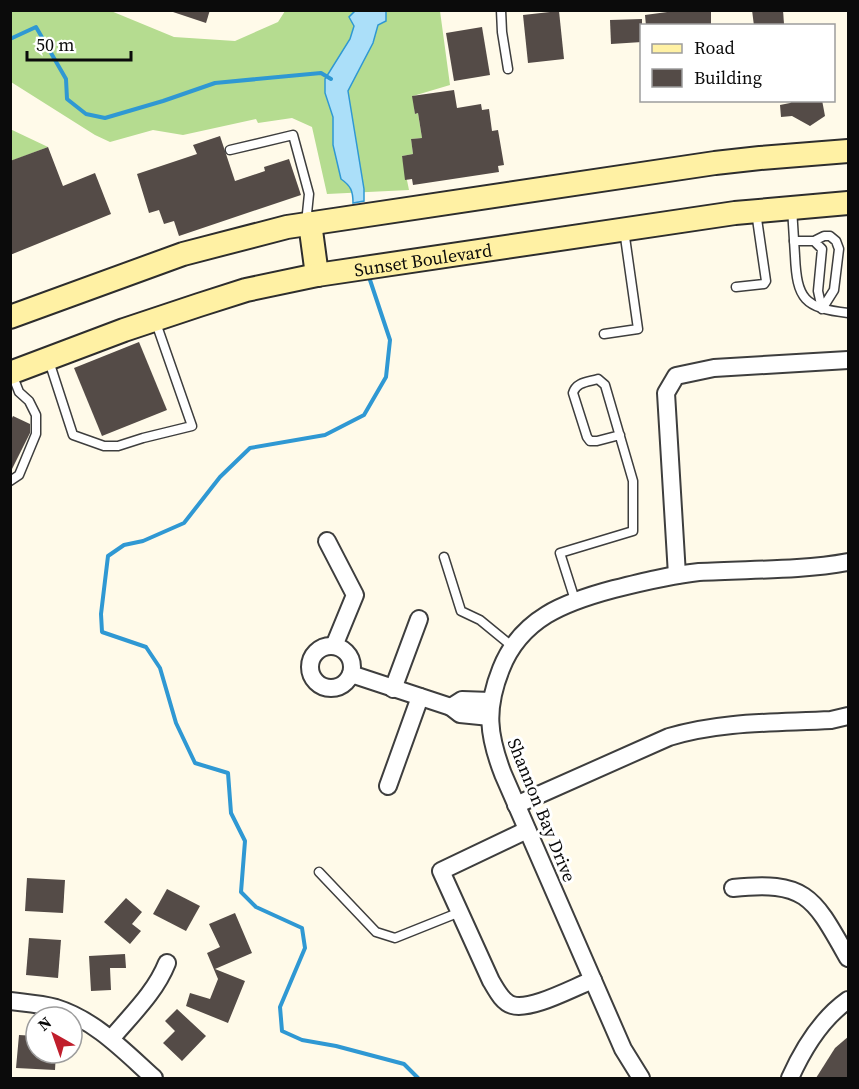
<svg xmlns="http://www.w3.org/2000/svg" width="859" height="1089" viewBox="0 0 859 1089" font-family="'Source Serif 4',serif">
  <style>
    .forest { fill: #b5dc90 }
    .water { fill: #abdff9; stroke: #2f98d3; stroke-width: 1.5 }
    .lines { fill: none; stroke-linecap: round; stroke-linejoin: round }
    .stream { stroke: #2f98d3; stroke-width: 4 }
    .building { fill: #544b47 }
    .lane-casing { stroke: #3e3e3e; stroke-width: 11 }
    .street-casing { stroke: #3e3e3e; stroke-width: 20 }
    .secondary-casing { stroke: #2d2d2d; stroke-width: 26 }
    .lane { stroke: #fff; stroke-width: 8 }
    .street { stroke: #fff; stroke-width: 16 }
    .secondary { stroke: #fff1a4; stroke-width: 22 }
    .labels { text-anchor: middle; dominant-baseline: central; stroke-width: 6; stroke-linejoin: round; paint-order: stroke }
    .street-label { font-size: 18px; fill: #0b0b0b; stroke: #fff }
  </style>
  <rect width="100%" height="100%" fill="#fffae9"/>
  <g class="forest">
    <polygon points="10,11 111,11 174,37 235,41 278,22 285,11 440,11 450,85 413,96 415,114 418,113 422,138 411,139 413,154 402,156 409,190 327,194 312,127 292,118 258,123 256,119 183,135 153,130 110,142 95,135 11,82"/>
    <polygon points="10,129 48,147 11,161"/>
  </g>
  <path class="water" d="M 356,10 L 386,11 L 386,21 L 378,25 L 373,43 L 348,91 L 364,189 L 364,201 L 353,203 C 353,191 351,186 341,179 L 333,145 L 333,117 L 325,93 L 325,79 L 350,39 L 354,26 L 349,17 Z"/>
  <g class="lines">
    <g class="stream">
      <polyline points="10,39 36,27 66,79 67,99 86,114 105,118 163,101 215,83 321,73 331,79"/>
      <polyline points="370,280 390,340 386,377 364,415 325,435 250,448 220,477 184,523 143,541 124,545 108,556 101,614 102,632 146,647 160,668 176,723 195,763 228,773 231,813 245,841 241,892 256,907 302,928 305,948 280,1007 282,1031 302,1040 336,1046 404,1064 418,1078"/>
    </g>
  </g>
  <g class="building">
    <polygon points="174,10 210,10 206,23 173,12"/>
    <polygon points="682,10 711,10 711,26 646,26 645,15"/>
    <polygon points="752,10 783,10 784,24 754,26"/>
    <polygon points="559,11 564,59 528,63 523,15"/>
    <polygon points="642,19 642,42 611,44 610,20"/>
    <polygon points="482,27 490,75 454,81 446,33"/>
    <polygon points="454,90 457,108 481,104 482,110 489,109 492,131 498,130 504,165 498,166 499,172 413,185 412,179 405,180 402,156 413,154 411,139 422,138 418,113 415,114 412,96"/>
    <polygon points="794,100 822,100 825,116 810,126 792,116 781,117 780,105 790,103"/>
    <polygon points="220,136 235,181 265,171 264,167 289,159 301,195 179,236 174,221 164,224 159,210 149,213 137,174 197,154 193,145"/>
    <polygon points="48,147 63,186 95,173 111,214 10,255 10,161"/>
    <polygon points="139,342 167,410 102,436 74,368"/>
    <polygon points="13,416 30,424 30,433 10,473 10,422"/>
    <polygon points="27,878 65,880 63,913 25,911"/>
    <polygon points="167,889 200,906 186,931 153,914"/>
    <polygon points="126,898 142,912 132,924 141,931 130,944 104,922"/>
    <polygon points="235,913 252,953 215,969 245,981 228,1023 186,1006 190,993 210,999 218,979 207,953 220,947 209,924"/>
    <polygon points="29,938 61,940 58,978 26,975"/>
    <polygon points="125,954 126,968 110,968 111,990 91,991 89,956"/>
    <polygon points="177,1009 206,1036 182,1061 163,1043 175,1031 165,1021"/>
    <polygon points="19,1035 36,1036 36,1053 56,1053 55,1070 16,1068"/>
    <polygon points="849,1036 849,1078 816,1078 835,1048"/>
  </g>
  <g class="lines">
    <defs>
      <g id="lane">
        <polyline points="501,10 502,32 508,69"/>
        <polyline points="230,150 293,135 309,194 306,223"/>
        <path d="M 792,208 C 793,224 794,240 795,256 C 797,299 804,308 848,313"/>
        <polyline points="794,241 814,241 824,236 830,236 836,241 839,249 834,290 822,309 818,291 822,249 814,241"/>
        <polyline points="736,287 764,284 766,281 756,212"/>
        <polyline points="604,334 638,329 624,230"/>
        <polyline points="48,358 73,435 104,446 118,446 143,438 192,426 155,320"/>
        <polyline points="10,481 19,475 36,434 36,415 29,401 19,392 12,374"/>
        <polyline points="444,557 461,611 480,620 513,647"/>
        <path d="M 575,600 L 560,553 L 633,531 L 633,481 L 605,385 L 598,379 C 588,382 576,382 573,393 L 587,437 L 590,441 L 597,441 L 620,435"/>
        <polyline points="319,872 376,932 395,938 460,912"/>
      </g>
      <g id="street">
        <polyline points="327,541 355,595 334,646"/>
        <polyline points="677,575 666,393 676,376 714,368 848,360"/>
        <circle cx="331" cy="667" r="21"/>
        <polyline points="351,674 451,707"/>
        <polyline points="393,689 419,619"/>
        <polyline points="490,717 460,714 451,707 462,700 491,701"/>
        <polyline points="388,786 420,697"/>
        <path d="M 516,805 L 669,737 C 722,721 776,723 831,720 L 848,716"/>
        <path d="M 527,830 L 441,871 L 491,981 C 496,989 502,1002 512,1005 C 531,1011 574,987 593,980"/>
        <path d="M 733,888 C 807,880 814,898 848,958"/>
        <path d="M 10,1001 C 26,1003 41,1004 56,1008 C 95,1020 125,1052 154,1078"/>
        <path d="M 111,1039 C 131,1015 155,993 167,963"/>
        <path d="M 641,1078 L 623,1049 L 503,774 C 488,735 485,709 501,669 C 521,618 565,602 614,589 C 642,582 670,575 699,572 C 748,569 800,571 848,562"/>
        <path d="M 790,1078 C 803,1049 821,1019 848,1000"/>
      </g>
      <g id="secondary">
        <polyline points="310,223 317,275"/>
        <polyline points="10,317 183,254 287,227 715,163 760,158 848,151"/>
        <path id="s1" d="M 10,373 L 124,330 L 199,305 L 246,290 L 317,275 L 735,213 L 848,203"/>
      </g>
    </defs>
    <use href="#lane" class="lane-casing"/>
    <use href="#street" class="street-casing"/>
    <use href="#secondary" class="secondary-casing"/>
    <use href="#lane" class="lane"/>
    <use href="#street" class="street"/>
    <use href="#secondary" class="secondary"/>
  </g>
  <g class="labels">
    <g class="street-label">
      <text stroke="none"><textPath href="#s1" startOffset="430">Sunset Boulevard</textPath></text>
      <text transform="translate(542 810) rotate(68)">Shannon Bay Drive</text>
    </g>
  </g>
  <rect width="859" height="1089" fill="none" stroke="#0b0b0b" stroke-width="24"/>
  <rect x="640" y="24" width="195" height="78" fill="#ffffff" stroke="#9d9d9d" stroke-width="1.5"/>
  <rect x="652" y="44" width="30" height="9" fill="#fff1a4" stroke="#9d9d9d" stroke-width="1.5"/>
  <text x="694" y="54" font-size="18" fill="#0b0b0b">Road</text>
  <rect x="652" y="69" width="30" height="18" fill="#544b47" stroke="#9d9d9d" stroke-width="1.5"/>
  <text x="694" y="84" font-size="18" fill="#0b0b0b">Building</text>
  <g transform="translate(54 1035) rotate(320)"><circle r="28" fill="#ffffff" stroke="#9d9d9d" stroke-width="1.5"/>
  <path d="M0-4.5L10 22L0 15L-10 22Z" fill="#c01e2c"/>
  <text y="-9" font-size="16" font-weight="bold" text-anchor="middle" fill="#0b0b0b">N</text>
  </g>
  <path d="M27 51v9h104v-9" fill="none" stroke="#0b0b0b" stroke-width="3"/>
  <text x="36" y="51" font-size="18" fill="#0b0b0b" stroke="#ffffff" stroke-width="4.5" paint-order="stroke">50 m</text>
</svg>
